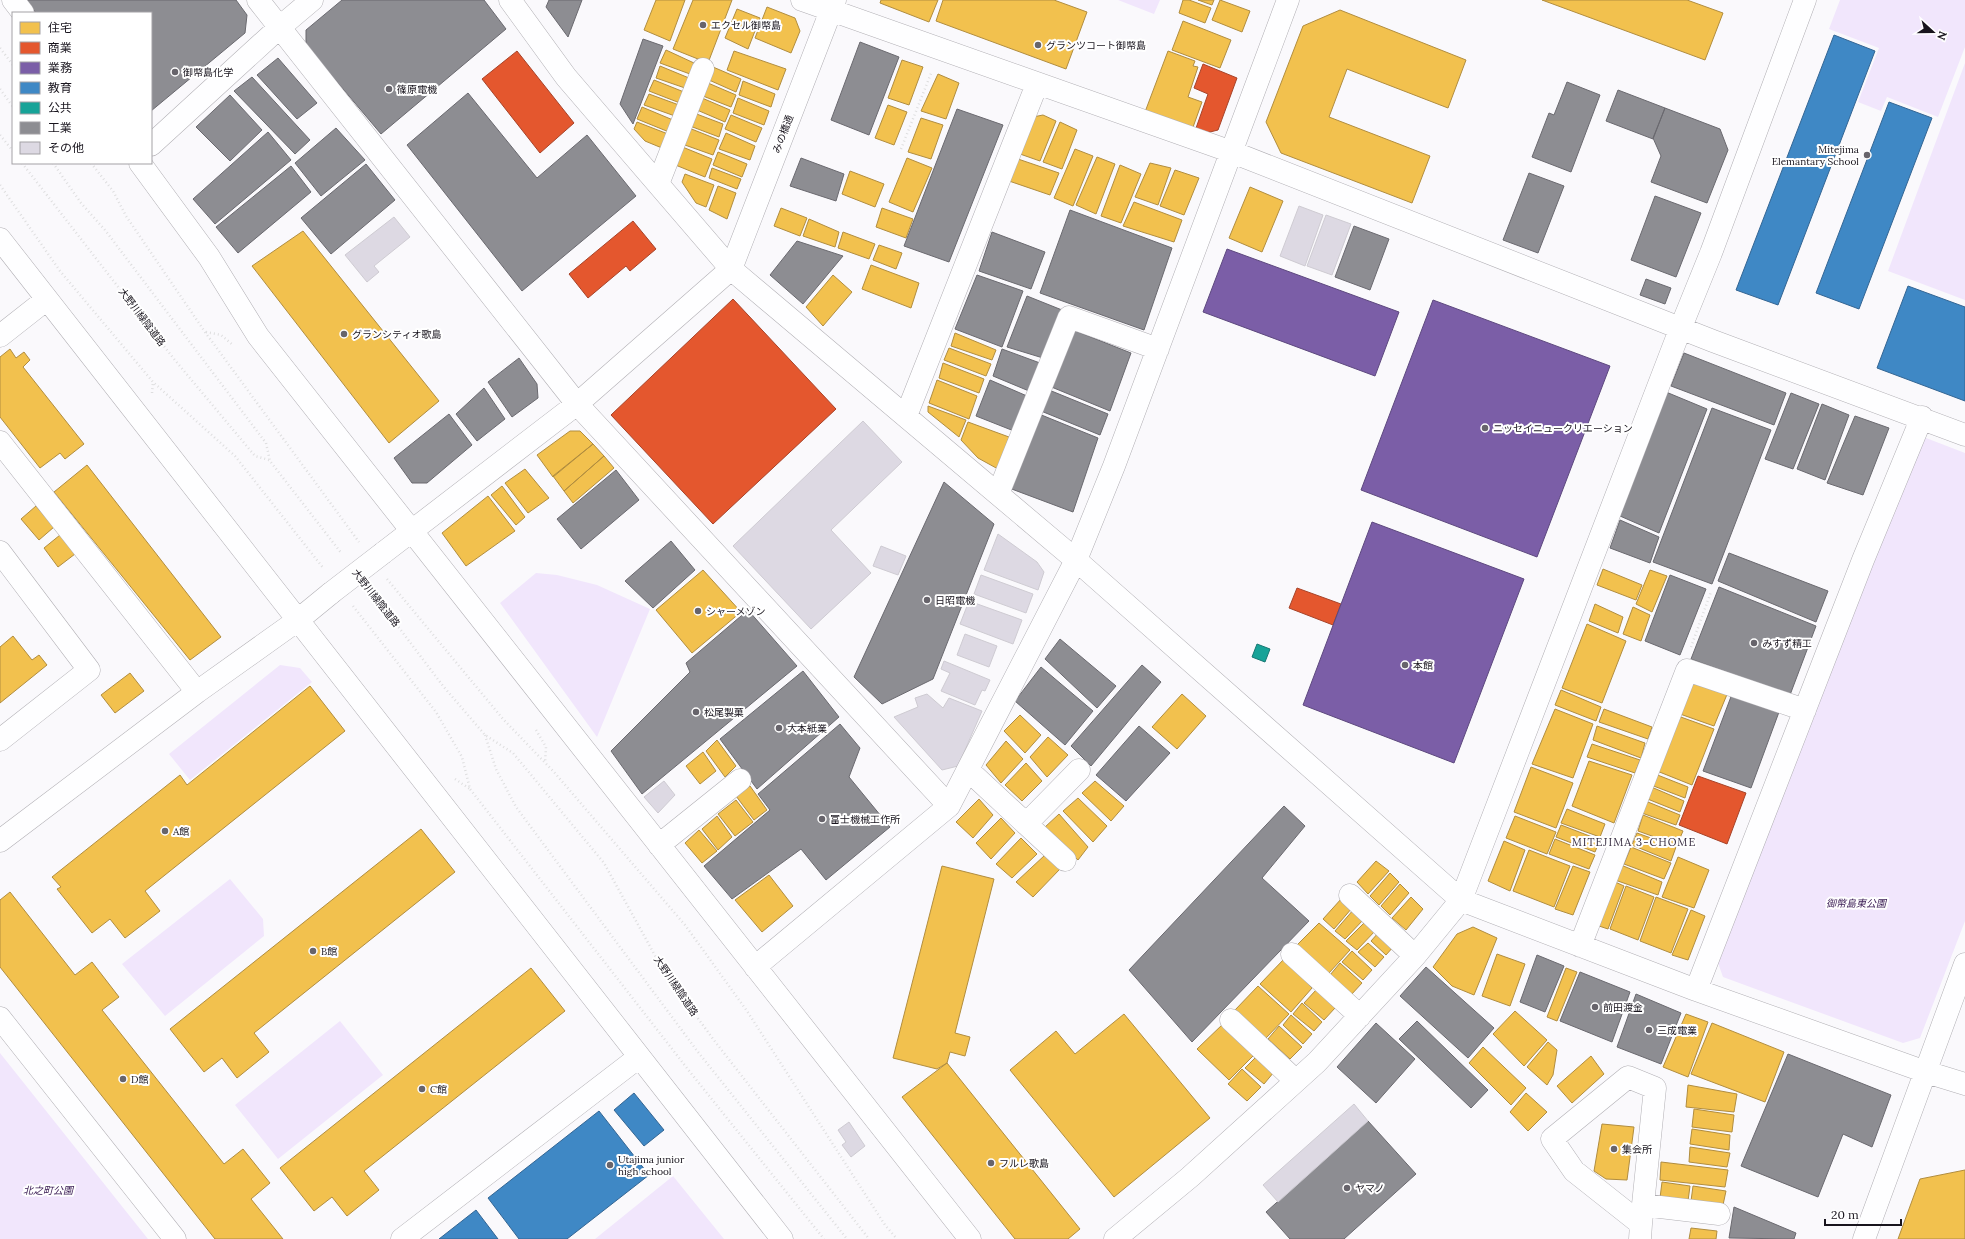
<svg xmlns="http://www.w3.org/2000/svg" width="1965" height="1239" font-family="Lora,'Noto Sans JP',serif">
<style>
.green{fill:#f1e6fc}
.homes{fill:#f2c14e;stroke:#b18d3f}
.shops{fill:#e4572e;stroke:#a74329}
.offices{fill:#7b5ea7;stroke:#5d487e}
.schools{fill:#3f88c5;stroke:#336593}
.public{fill:#17a398;stroke:#177873}
.industry{fill:#8d8d92;stroke:#6a696f}
.building{fill:#ddd9e3;stroke:#cecbd2}
.lines{fill:none;stroke-linecap:round;stroke-linejoin:round}
.minor-casing{stroke:#b1afb4;stroke-width:23}
.path{stroke:#dededf;stroke-width:2.5;stroke-dasharray:1 3;stroke-linecap:butt}
.minor{stroke:#fefeff;stroke-width:22}
.minor-bridge-casing{stroke:#b1afb4;stroke-width:23;stroke-linecap:butt}
.minor-bridge{stroke:#fefeff;stroke-width:22}
.poi-dot{fill:#67646b;stroke:#fff;stroke-width:1.5}
.labels{text-anchor:middle;dominant-baseline:central;stroke-width:4;stroke-linejoin:round;paint-order:stroke}
.poi-label{font-size:10px;fill:#18141d;stroke:#fff;text-anchor:start}
.street-label{font-size:10px;fill:#18141d;stroke:#fff}
.park-label{font-size:10px;font-style:italic;fill:#3e2057;stroke:#fff}
.neighbourhood-label{font-size:11px;letter-spacing:1px;fill:#3a3044;stroke:#fff}
</style>
<rect width="100%" height="100%" fill="#faf9fc"/>
<path class="green" d="M1118,0H1160L1154,14Z
M1840,0H1965V47L1938,117L1887,97L1881,111L1858,102L1879,48L1829,29Z
M1965,63V300L1888,271Z
M1926,438L1965,453V921L1920,1038L1903,1043L1723,977L1718,963L1912,449Z
M536,573L557,575L597,585L650,609L597,737L500,603Z
M280,665L300,668L312,682L190,780L169,754Z
M230,879L263,919L264,936L165,1016L122,964Z
M340,1021L383,1075L278,1159L235,1105Z
M0,1053L148,1239H0Z
M673,1176L724,1239H595Z"/>
<path class="homes" d="M656,0H685L670,41L644,30Z
M693,0H732L708,63L673,49Z
M881,0H938L929,22L880,3Z
M943,0H1054L1087,12L1066,69L936,21Z
M1183,0H1189L1211,8L1205,23L1179,13Z
M1198,0H1214L1212,5Z
M1220,0L1250,11L1242,32L1212,20Z
M1542,0H1687L1723,13L1705,60Z
M767,7L795,18L800,31L791,53L755,38Z
M737,9L760,18L748,49L725,38Z
M1340,10L1466,60L1448,108L1347,69L1329,117L1430,156L1412,203L1281,153L1266,122L1303,26Z
M1183,21L1231,40L1220,68L1172,50Z
M666,50L694,63L690,74L660,63Z
M734,51L786,69L778,90L727,70Z
M1168,51L1195,61L1193,66L1198,67L1188,97L1202,102L1192,130L1145,112Z
M902,60L923,67L909,105L888,98Z
M660,66L689,78L685,88L656,78Z
M713,67L741,79L736,92L709,80Z
M938,74L959,83L946,119L921,111Z
M654,80L684,92L680,103L649,91Z
M743,81L775,94L771,107L739,95Z
M708,83L736,95L731,107L703,96Z
M649,94L679,105L675,116L644,105Z
M702,98L730,110L725,122L697,110Z
M738,98L769,111L764,125L733,113Z
M888,105L907,112L894,145L875,138Z
M642,107L673,120L669,132L637,119Z
M694,113L723,124L719,137L690,126Z
M731,115L762,128L756,142L725,129Z
M1043,115L1056,121L1040,161L1020,154L1033,117Z
M921,118L943,125L931,159L908,152Z
M637,122L668,134L662,148L645,141L634,129Z
M1060,122L1077,130L1062,169L1043,162Z
M689,128L719,140L713,155L682,144Z
M726,133L755,146L750,160L719,149Z
M680,146L712,159L705,177L673,164Z
M1075,149L1093,156L1073,206L1054,198Z
M718,152L747,164L742,177L713,165Z
M1097,157L1115,164L1096,214L1076,205Z
M907,158L932,168L913,212L889,202Z
M1018,159L1059,173L1050,195L1009,181Z
M1150,163L1171,168L1158,205L1135,197Z
M1120,165L1141,174L1121,223L1101,216Z
M712,168L741,179L737,189L709,178Z
M1175,170L1199,178L1184,215L1160,206Z
M850,171L884,184L875,207L842,194Z
M685,174L714,185L706,207L696,203L682,182Z
M718,186L736,193L727,219L709,210Z
M1250,187L1283,201L1262,252L1229,238Z
M1134,202L1182,220L1174,242L1123,226Z
M781,208L807,218L800,236L774,226Z
M882,208L913,219L906,238L876,227Z
M809,219L839,232L835,247L803,236Z
M303,231L439,401L389,443L252,266Z
M843,232L875,244L869,259L838,248Z
M879,245L902,253L896,269L873,260Z
M871,265L919,283L911,308L862,289Z
M833,275L852,292L823,326L806,307Z
M955,333L996,350L992,360L951,346Z
M949,348L991,364L986,376L944,360Z
M10,349L16,358L24,352L30,360L23,367L84,444L65,459L60,453L40,468L0,417V357Z
M943,363L984,379L979,393L939,378Z
M937,380L977,396L969,419L929,403Z
M928,406L966,420L959,437L928,412Z
M968,422L1009,437L998,469L978,458L961,440Z
M570,431H580L593,444L553,477L537,455Z
M593,444L604,456L564,491L553,476Z
M604,456L614,468L573,503L564,491Z
M87,465L221,637L190,660L54,492Z
M525,469L549,498L528,513L505,483Z
M502,486L525,517L516,525L491,495Z
M488,496L515,531L466,566L442,533Z
M36,506L54,527L39,540L21,519Z
M60,535L75,554L58,567L44,548Z
M1603,569L1642,585L1636,600L1597,585Z
M703,570L741,612L692,653L656,610Z
M1650,570L1667,576L1652,612L1636,604Z
M1595,604L1623,617L1618,633L1589,621Z
M1633,607L1650,615L1641,641L1623,634Z
M1587,624L1626,641L1602,703L1562,688Z
M13,636L32,660L39,655L47,665L0,703V647Z
M130,673L144,691L115,713L101,695Z
M1693,679L1728,692L1714,726L1680,714Z
M310,686L345,731L145,891L160,911L125,938L110,919L92,933L57,889L61,887L52,877L180,775L187,785Z
M1561,690L1601,707L1596,721L1555,705Z
M1182,694L1206,716L1177,749L1152,727Z
M1555,709L1593,724L1573,778L1532,764Z
M1604,709L1652,727L1648,739L1599,722Z
M1020,715L1041,735L1025,753L1004,731Z
M1678,716L1714,729L1692,785L1657,771Z
M1597,726L1645,743L1641,758L1593,740Z
M1048,737L1068,755L1047,777L1030,757Z
M717,740L736,766L725,777L706,751Z
M1006,741L1023,759L1001,783L986,765Z
M1592,744L1640,760L1635,773L1587,757Z
M703,752L716,771L700,784L686,766Z
M1589,761L1632,775L1614,823L1572,806Z
M1026,763L1042,781L1022,801L1005,785Z
M1531,767L1573,783L1556,828L1514,812Z
M1655,774L1688,787L1685,798L1651,785Z
M1095,781L1124,806L1111,821L1082,793Z
M750,786L767,810L754,820L736,796Z
M1649,786L1684,801L1680,812L1645,798Z
M1078,798L1107,826L1093,842L1063,811Z
M979,799L993,815L973,838L956,822Z
M736,800L753,822L735,836L718,814Z
M1643,800L1680,815L1676,825L1639,812Z
M1567,809L1605,824L1600,837L1561,823Z
M1059,814L1088,847L1078,860L1044,828Z
M1643,815L1683,831L1677,845L1638,831Z
M717,816L732,837L718,850L702,829Z
M1515,816L1556,832L1547,854L1506,838Z
M1001,818L1015,833L991,859L976,843Z
M1561,825L1600,840L1595,852L1556,837Z
M421,829L455,872L254,1033L269,1052L237,1078L222,1058L204,1072L170,1029Z
M699,830L717,851L702,863L685,843Z
M1637,833L1676,847L1671,861L1632,845Z
M1021,838L1037,854L1012,878L996,864Z
M1555,839L1595,855L1589,869L1549,854Z
M1504,841L1525,850L1510,891L1488,881Z
M1631,847L1671,863L1664,879L1624,864Z
M1529,850L1570,866L1554,907L1513,891Z
M1045,855L1060,869L1033,897L1016,882Z
M1678,857L1709,870L1694,908L1662,897Z
M1376,861L1389,871L1368,894L1357,882Z
M1621,865L1662,882L1658,895L1615,880Z
M942,866L994,879L955,1033L970,1037L965,1056L950,1052L947,1063L937,1069L893,1058Z
M1573,866L1590,872L1573,915L1555,909Z
M1390,873L1399,882L1379,905L1370,896Z
M769,875L793,906L762,932L735,900Z
M1613,881L1624,886L1608,929L1596,925Z
M1400,884L1409,893L1390,915L1381,906Z
M1626,886L1654,897L1638,940L1610,929Z
M10,892L75,975L92,962L119,997L102,1010L224,1164L243,1149L270,1183L251,1199L283,1239H215L0,967V900Z
M1411,897L1423,909L1406,930L1392,918Z
M1656,897L1688,909L1671,953L1640,941Z
M1342,898L1352,908L1334,929L1323,919Z
M1354,909L1364,919L1345,939L1335,931Z
M1691,910L1705,916L1688,960L1672,955Z
M1367,920L1376,930L1357,950L1346,941Z
M1319,923L1350,950L1329,973L1297,945Z
M1473,927L1497,938L1474,995L1452,986L1433,967L1457,934Z
M1379,932L1394,946L1386,955L1371,941Z
M1368,943L1384,957L1375,967L1358,952Z
M1352,951L1372,970L1363,980L1342,962Z
M1497,954L1525,964L1510,1006L1482,996Z
M1285,958L1312,988L1291,1012L1260,984Z
M1340,963L1362,983L1351,995L1330,975Z
M531,968L565,1011L364,1171L379,1190L347,1216L332,1197L314,1211L280,1168Z
M1566,968L1577,972L1557,1021L1547,1017Z
M1258,986L1289,1014L1266,1038L1235,1010Z
M1316,990L1335,1008L1324,1020L1304,1003Z
M1302,1003L1322,1022L1314,1031L1293,1014Z
M1515,1011L1547,1040L1524,1066L1493,1034Z
M1124,1014L1210,1118L1114,1197L1010,1070L1056,1031L1075,1054Z
M1686,1014L1708,1022L1688,1077L1663,1067Z
M1291,1015L1312,1034L1303,1044L1283,1025Z
M1224,1023L1255,1054L1229,1080L1197,1049Z
M1712,1023L1784,1052L1765,1102L1691,1074Z
M1279,1026L1302,1047L1290,1059L1268,1039Z
M1548,1042L1557,1050L1553,1075L1547,1085L1527,1067Z
M1483,1047L1526,1088L1511,1105L1469,1063Z
M1257,1056L1274,1072L1264,1084L1245,1068Z
M1591,1056L1604,1074L1572,1103L1557,1086Z
M947,1063L1080,1229L1068,1239H1015L902,1097Z
M1242,1069L1261,1087L1247,1101L1228,1084Z
M1688,1085L1737,1094L1734,1112L1686,1107Z
M1526,1093L1547,1112L1528,1131L1510,1112Z
M1694,1109L1734,1115L1732,1132L1692,1127Z
M1602,1124L1634,1127L1627,1180L1606,1179L1594,1171Z
M1692,1129L1730,1135L1729,1150L1690,1144Z
M1690,1147L1730,1153L1727,1167L1689,1162Z
M1661,1162L1728,1170L1725,1187L1660,1180Z
M1965,1170V1239H1898L1920,1179Z
M1662,1182L1690,1186L1688,1201L1660,1198Z
M1693,1186L1726,1191L1723,1205L1691,1201Z
M1691,1228L1717,1231L1716,1239H1689Z"/>
<path class="shops" d="M517,51L574,123L540,153L482,79Z
M1203,64L1237,78L1218,130L1202,134L1195,131L1208,94L1194,88Z
M633,221L656,249L630,271L626,266L588,298L569,274Z
M733,299L836,409L713,524L611,415Z
M1297,588L1341,604L1333,625L1289,608Z
M1698,776L1746,793L1727,844L1679,825Z"/>
<path class="offices" d="M1227,249L1399,312L1375,376L1203,312Z
M1433,300L1610,366L1537,557L1361,490Z
M1372,522L1524,579L1454,763L1303,705Z"/>
<path class="schools" d="M1834,35L1875,51L1778,305L1736,290Z
M1889,102L1932,118L1859,309L1816,293Z
M1908,286L1965,307V401L1877,368Z
M634,1093L664,1130L644,1146L614,1110Z
M599,1111L649,1175L567,1239H519L488,1198Z
M476,1210L498,1239H439Z"/>
<path class="public" d="M1257,644L1270,649L1265,662L1252,657Z"/>
<path class="industry" d="M26,0H236L247,15L245,33L151,111V13H36Z
M342,0H484L506,29L381,134L306,45V30Z
M549,0H582L568,37L546,7Z
M643,39L663,46L633,124L620,104Z
M860,42L899,57L869,135L831,120Z
M278,58L317,103L297,119L257,75Z
M252,77L310,140L295,154L234,91Z
M1567,82L1600,95L1571,172L1532,157L1549,113L1554,115Z
M1618,90L1665,108L1653,139L1606,121Z
M468,93L537,178L587,135L636,196L522,291L407,145Z
M230,95L262,130L230,161L196,127Z
M1665,108L1720,129L1728,150L1707,203L1651,182L1661,156L1653,138Z
M957,109L1003,125L949,262L904,246Z
M336,128L365,160L321,196L295,163Z
M268,132L291,160L215,224L193,199Z
M801,158L844,174L836,201L790,186Z
M366,164L395,200L331,254L301,218Z
M291,166L311,192L238,253L216,227Z
M1529,173L1564,186L1538,253L1503,240Z
M1655,196L1701,213L1676,277L1631,260Z
M1070,210L1172,248L1144,330L1040,293Z
M1354,226L1389,239L1370,290L1335,277Z
M992,232L1045,252L1031,289L979,271Z
M797,241L843,256L803,304L770,275Z
M977,275L1023,291L1002,347L955,329Z
M1646,279L1671,288L1665,304L1640,295Z
M1027,296L1062,310L1043,358L1007,347Z
M1073,330L1131,353L1110,411L1049,386Z
M1002,349L1040,363L1029,391L993,376Z
M1684,353L1786,393L1774,425L1671,386Z
M519,358L537,384L538,398L512,417L488,382Z
M990,380L1027,396L1014,431L976,416Z
M484,388L505,419L477,441L456,414Z
M1049,390L1108,414L1100,435L1041,411Z
M1666,392L1707,409L1659,533L1620,516Z
M1791,393L1819,404L1793,469L1765,459Z
M1822,404L1849,415L1825,480L1797,469Z
M1712,408L1771,430L1712,584L1653,562Z
M449,414L472,445L427,483H412L394,458Z
M1039,414L1098,438L1073,512L1009,488Z
M1855,416L1889,428L1863,495L1827,483Z
M616,470L639,500L581,549L557,519Z
M944,482L994,524L933,679L882,704L854,677Z
M1620,520L1659,537L1650,563L1610,548Z
M671,541L695,570L653,608L625,581Z
M1729,553L1828,591L1816,622L1718,581Z
M1670,575L1706,589L1680,655L1645,641Z
M1719,587L1816,626L1790,695L1691,659Z
M748,610L797,666L642,794L611,751L690,672L686,663Z
M1060,639L1116,686L1097,708L1045,659Z
M1142,665L1161,682L1091,766L1071,746Z
M1041,667L1093,711L1065,745L1015,701Z
M803,671L839,717L757,789L720,739Z
M1732,694L1779,712L1751,788L1703,771Z
M840,724L860,748L849,777L890,827L826,880L801,849L732,899L704,866L770,810L758,794Z
M1139,726L1170,753L1126,801L1096,775Z
M1284,806L1305,826L1262,878L1309,921L1192,1042L1129,970Z
M1537,955L1564,966L1545,1012L1520,1002Z
M1426,967L1494,1028L1468,1058L1400,996Z
M1580,972L1630,992L1612,1042L1560,1021Z
M1636,994L1681,1013L1661,1064L1617,1047Z
M1417,1021L1488,1090L1471,1108L1399,1039Z
M1376,1023L1415,1059L1376,1103L1337,1067Z
M1788,1054L1891,1095L1872,1147L1843,1134L1818,1197L1741,1166Z
M1368,1121L1416,1174L1344,1239H1290L1266,1212Z
M1734,1207L1796,1233L1794,1239L1729,1238Z"/>
<path class="building" d="M1299,206L1323,215L1305,266L1280,256Z
M1326,215L1351,224L1332,275L1307,266Z
M394,217L410,237L374,266L379,272L367,282L345,255Z
M863,421L902,462L831,530L871,573L811,629L733,546Z
M998,534L1037,562L1044,572L1038,590L984,570Z
M881,546L906,556L898,575L873,566Z
M981,575L1033,594L1026,613L974,594Z
M969,601L1022,620L1013,644L960,624Z
M965,634L997,646L989,667L957,655Z
M944,661L990,680L985,691L982,690L975,705L941,691L950,673L941,669Z
M927,694L943,708L949,698L982,711L958,766L942,770L894,717L918,707L915,698Z
M664,781L675,795L658,813L644,797Z
M1354,1104L1368,1121L1278,1202L1263,1185Z
M849,1122L865,1146L851,1157L842,1145L846,1142L838,1130Z"/>
<g class="lines">
<g class="minor-casing">
<path id="minor" d="M13,0L23,13
M258,0L577,404L949,806
M510,0L566,77L731,269L1076,560L1461,900L1696,990L1926,1072L1965,1084
M802,0L1232,152L1713,341L1965,435
M151,145L280,27L312,0
M140,163L209,257L258,336L970,1239
M658,184L703,69
M0,239L782,1239
M0,336L47,299
M906,416L1037,84
M0,442L197,692
M998,494L1069,317L1158,349
M0,552L89,670L0,740
M383,553L577,404L731,269L835,0
M968,770L1065,860
M1026,824L1079,770
M0,841L197,692L298,620L331,593
M659,845L740,780
M1350,895L1415,956
M1580,946L1687,670L1805,710
M1292,954L1360,1016
M755,967L949,806L1076,560L1114,466L1288,0
M1696,990L1863,560L1922,417
M0,1018L175,1239
M1231,1020L1296,1081
M1643,1205L1719,1214
M402,1239L639,1057
M1115,1239L1190,1177L1317,1062L1415,956L1461,900L1681,327L1711,253L1805,0
M1640,1239L1641,1224L1574,1171L1552,1139L1628,1077L1655,1088L1641,1224
M1864,1239L1965,964"/>
</g>
<path class="path" d="M0,48L13,65
M0,89L13,107
M0,135L13,151
M901,149L932,71
M22,163L174,359L255,456L269,460
M53,163L81,203L105,230L266,443L270,461L342,554
M91,163L113,191L126,216L205,332L359,542
M0,185L60,271L153,382L235,456L324,569
M206,332L221,335L233,345
M152,393L153,382
M387,579L503,719L554,772L685,925L747,1011L885,1225L897,1239
M372,592L443,686L485,735L513,753L604,863L663,970L713,1039L869,1239
M353,606L436,712L462,757L470,789L690,1072L824,1239
M1691,647L1711,592
M536,730L546,747L545,763
M485,735L496,769L516,807L698,1052L847,1239
M455,779L470,789"/>
<use href="#minor" class="minor"/>
<g class="minor-bridge-casing">
<path id="minor-bridge" d="M331,593L383,553"/>
</g>
<use href="#minor-bridge" class="minor-bridge"/>
</g>
<g class="poi-dot">
<circle cx="703" cy="25" r="4"/>
<circle cx="1038" cy="45" r="4"/>
<circle cx="175" cy="72" r="4"/>
<circle cx="389" cy="89" r="4"/>
<circle cx="1867" cy="155" r="4"/>
<circle cx="344" cy="334" r="4"/>
<circle cx="1485" cy="428" r="4"/>
<circle cx="927" cy="600" r="4"/>
<circle cx="698" cy="611" r="4"/>
<circle cx="1754" cy="643" r="4"/>
<circle cx="1405" cy="665" r="4"/>
<circle cx="696" cy="712" r="4"/>
<circle cx="779" cy="728" r="4"/>
<circle cx="822" cy="819" r="4"/>
<circle cx="165" cy="831" r="4"/>
<circle cx="313" cy="951" r="4"/>
<circle cx="1595" cy="1007" r="4"/>
<circle cx="1649" cy="1030" r="4"/>
<circle cx="123" cy="1079" r="4"/>
<circle cx="422" cy="1089" r="4"/>
<circle cx="1614" cy="1149" r="4"/>
<circle cx="991" cy="1163" r="4"/>
<circle cx="610" cy="1165" r="4"/>
<circle cx="1347" cy="1188" r="4"/>
</g>
<g class="labels">
<g class="poi-label">
<text x="711" y="25">エクセル御幣島</text>
<text x="1046" y="45">グランツコート御幣島</text>
<text x="183" y="72">御幣島化学</text>
<text x="397" y="89">篠原電機</text>
<text x="1859" y="149" text-anchor="end">Mitejima<tspan x="1859" dy="12">Elemantary School</tspan></text>
<text x="352" y="334">グランシティオ歌島</text>
<text x="1493" y="428">ニッセイニュークリエーション</text>
<text x="935" y="600">日昭電機</text>
<text x="706" y="611">シャーメゾン</text>
<text x="1762" y="643">みすず精工</text>
<text x="1413" y="665">本館</text>
<text x="704" y="712">松尾製菓</text>
<text x="787" y="728">大本紙業</text>
<text x="830" y="819">富士機械工作所</text>
<text x="173" y="831">A館</text>
<text x="321" y="951">B館</text>
<text x="1603" y="1007">前田渡金</text>
<text x="1657" y="1030">三成電業</text>
<text x="131" y="1079">D館</text>
<text x="430" y="1089">C館</text>
<text x="1622" y="1149">集会所</text>
<text x="618" y="1159">Utajima junior<tspan x="618" dy="12">high school</tspan></text>
<text x="999" y="1163">フルレ歌島</text>
<text x="1355" y="1188">ヤマノ</text>
</g>
<g class="street-label">
<text transform="translate(783 134) rotate(-69)">みの橋通</text>
<text transform="translate(142 317) rotate(53)">大野川緑陰道路</text>
<text transform="translate(376 598) rotate(52)">大野川緑陰道路</text>
<text transform="translate(676 986) rotate(56)">大野川緑陰道路</text>
</g>
<g class="park-label">
<text x="1856" y="903">御幣島東公園</text>
<text x="48" y="1190">北之町公園</text>
</g>
<g class="neighbourhood-label">
<text x="1634" y="842">MITEJIMA 3-CHOME</text>
</g>
</g>
<rect x="12" y="12" width="140" height="152" fill="#ffffff" stroke="#a3a1a5"/>
<rect x="20" y="22" width="20" height="12" fill="#f2c14e" stroke="#a3a1a5"/>
<text x="48" y="32" font-size="12" fill="#18141d">住宅</text>
<rect x="20" y="42" width="20" height="12" fill="#e4572e" stroke="#a3a1a5"/>
<text x="48" y="52" font-size="12" fill="#18141d">商業</text>
<rect x="20" y="62" width="20" height="12" fill="#7b5ea7" stroke="#a3a1a5"/>
<text x="48" y="72" font-size="12" fill="#18141d">業務</text>
<rect x="20" y="82" width="20" height="12" fill="#3f88c5" stroke="#a3a1a5"/>
<text x="48" y="92" font-size="12" fill="#18141d">教育</text>
<rect x="20" y="102" width="20" height="12" fill="#17a398" stroke="#a3a1a5"/>
<text x="48" y="112" font-size="12" fill="#18141d">公共</text>
<rect x="20" y="122" width="20" height="12" fill="#8d8d92" stroke="#a3a1a5"/>
<text x="48" y="132" font-size="12" fill="#18141d">工業</text>
<rect x="20" y="142" width="20" height="12" fill="#ddd9e3" stroke="#a3a1a5"/>
<text x="48" y="152" font-size="12" fill="#18141d">その他</text>
<g transform="translate(1933 32) rotate(111)" stroke="#ffffff" stroke-width="3" paint-order="stroke">
<path d="M0-3L7 15L0 10L-7 15Z" fill="#18141d"/>
<text y="-6" font-size="11" font-weight="bold" text-anchor="middle" fill="#18141d">N</text>
</g>
<path d="M1825 1219v6h76v-6" fill="none" stroke="#18141d" stroke-width="2"/>
<text x="1831" y="1219" font-size="12" fill="#18141d" stroke="#ffffff" stroke-width="3" paint-order="stroke">20 m</text>
</svg>
